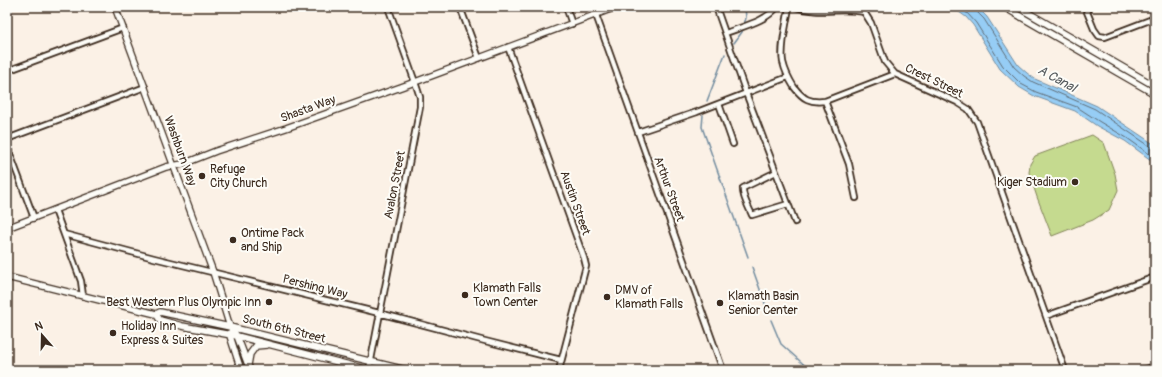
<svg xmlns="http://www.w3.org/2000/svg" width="1162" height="377" font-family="Pangolin,sans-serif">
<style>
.green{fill:#c5da8f;stroke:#808256}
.water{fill:#96cdf5;stroke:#728c9f}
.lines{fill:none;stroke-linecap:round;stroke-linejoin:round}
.shore{stroke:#5f6b74;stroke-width:1}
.stream{stroke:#728c9f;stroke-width:1.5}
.minor-casing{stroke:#3b2a1e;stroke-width:8}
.major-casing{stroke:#3b2a1e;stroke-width:8}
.minor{stroke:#fdfcf7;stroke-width:4.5}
.major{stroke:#fdfcf7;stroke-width:5.5}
.poi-dot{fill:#3b2a1e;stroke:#fdfcf7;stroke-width:1.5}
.labels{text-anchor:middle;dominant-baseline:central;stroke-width:4;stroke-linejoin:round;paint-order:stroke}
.street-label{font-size:12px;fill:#3b2a1e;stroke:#fdfcf7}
.poi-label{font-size:12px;fill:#3b2a1e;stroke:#fdfcf7;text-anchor:start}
.water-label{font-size:13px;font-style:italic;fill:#565b5e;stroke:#fdfcf7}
</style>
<rect width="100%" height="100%" fill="#fbf1e6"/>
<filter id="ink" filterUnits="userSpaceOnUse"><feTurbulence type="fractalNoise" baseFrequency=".025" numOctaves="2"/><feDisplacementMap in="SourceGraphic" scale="8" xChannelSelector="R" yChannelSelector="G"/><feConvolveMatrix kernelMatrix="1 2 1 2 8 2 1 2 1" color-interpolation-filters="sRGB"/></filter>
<g filter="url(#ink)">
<path class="green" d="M1092,135L1104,143L1115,174L1118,190L1109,210L1093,220L1052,236L1037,197L1029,173L1030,164L1035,156Z"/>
<path class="water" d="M952,7H977L987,17L1018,65L1027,73L1035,79L1097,106L1155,145V163L1125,141L1097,126L1075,111L1034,96L1019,87L1000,69L973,25L966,17Z"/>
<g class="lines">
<path class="shore" d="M958,7L968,14L976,23L1003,66L1021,84L1036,92L1077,107L1100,122L1127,138L1155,158
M975,7L976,11L984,19L1014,67L1024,76L1033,82L1095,109L1151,147L1155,148"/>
<path class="stream" d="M744,24L746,18L745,7
M734,43L742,32L743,28
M707,101L725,54
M703,115L702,127L748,257
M752,267L767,309
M771,320L781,344L810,370"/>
<g class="minor-casing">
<path id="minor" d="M460,7L479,58
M566,7L572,24
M716,7L746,93L795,222
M789,7C787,22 780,47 783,62C785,71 789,79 794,87C803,99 810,103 825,101L895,74
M796,7C818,15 842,7 864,12L871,23L885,62L895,74L957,102L968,109L977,122L1065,370
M1085,7L1094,29L1099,36L1105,37L1155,18
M596,15L723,370
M726,33C743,26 765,22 777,7
M508,47L584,258L586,266L559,370
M7,71L123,28
M825,101L849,164L856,198
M719,104L733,144
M638,132L697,112L788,77
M7,139L145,87
M7,146L34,218
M776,172L743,188C742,197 749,207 752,215L788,204
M55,210L81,281L83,296
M64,234L154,258L379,313L485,341L561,360
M1046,316L1155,277
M369,370L420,107V97L415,82L388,7"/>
</g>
<g class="major-casing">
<path id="major" d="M115,7L213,272L230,327L237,336L250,370
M1004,7L1155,94
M1018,7L1155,86
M7,228L166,167L183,164L216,151L286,128L415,82L616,7
M7,277L156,314L160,312L230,327L406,370
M156,314L160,320L182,326L237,336L369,370
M229,333L241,370
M248,365L250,354L256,346L267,345
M1144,370L1155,366"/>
</g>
<use href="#minor" class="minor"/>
<use href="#major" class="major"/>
</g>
</g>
<g class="poi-dot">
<circle cx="202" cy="176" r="4"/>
<circle cx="1075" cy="182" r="4"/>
<circle cx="233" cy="240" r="4"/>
<circle cx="465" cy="295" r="4"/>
<circle cx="607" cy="297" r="4"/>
<circle cx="269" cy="302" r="4"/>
<circle cx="720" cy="303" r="4"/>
<circle cx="113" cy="333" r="4"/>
</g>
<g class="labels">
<g class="street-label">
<text transform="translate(934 81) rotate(26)">Crest Street</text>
<text transform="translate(308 109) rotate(-20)">Shasta Way</text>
<text transform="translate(180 151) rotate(70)">Washburn Way</text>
<text transform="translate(395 185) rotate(-79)">Avalon Street</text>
<text transform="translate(669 189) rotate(70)">Arthur Street</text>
<text transform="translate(575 203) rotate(70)">Austin Street</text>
<text transform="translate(315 287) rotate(14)">Pershing Way</text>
<text transform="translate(284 329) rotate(14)">South 6th Street</text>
</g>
<g class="poi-label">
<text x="210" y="169">Refuge<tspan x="210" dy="14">City Church</tspan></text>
<text x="1067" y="182" text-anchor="end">Kiger Stadium</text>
<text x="241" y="233">Ontime Pack<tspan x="241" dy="14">and Ship</tspan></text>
<text x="473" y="288">Klamath Falls<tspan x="473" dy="14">Town Center</tspan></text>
<text x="615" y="290">DMV of<tspan x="615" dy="14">Klamath Falls</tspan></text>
<text x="728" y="296">Klamath Basin<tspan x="728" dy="14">Senior Center</tspan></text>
<text x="261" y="302" text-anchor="end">Best Western Plus Olympic Inn</text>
<text x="121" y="326">Holiday Inn<tspan x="121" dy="14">Express &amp; Suites</tspan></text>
</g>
<g class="water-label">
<text transform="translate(1057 79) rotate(29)">A Canal</text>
</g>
</g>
<rect width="1162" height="377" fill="none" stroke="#fdfcf7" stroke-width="24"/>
<rect x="12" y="12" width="1138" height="353" fill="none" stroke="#3b2a1e" stroke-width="1.5" filter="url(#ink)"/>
<g transform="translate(42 335) rotate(340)" stroke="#fdfcf7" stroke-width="3" paint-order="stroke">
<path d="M0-3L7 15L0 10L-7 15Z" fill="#3b2a1e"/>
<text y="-6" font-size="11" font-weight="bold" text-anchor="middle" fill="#3b2a1e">N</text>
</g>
</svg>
